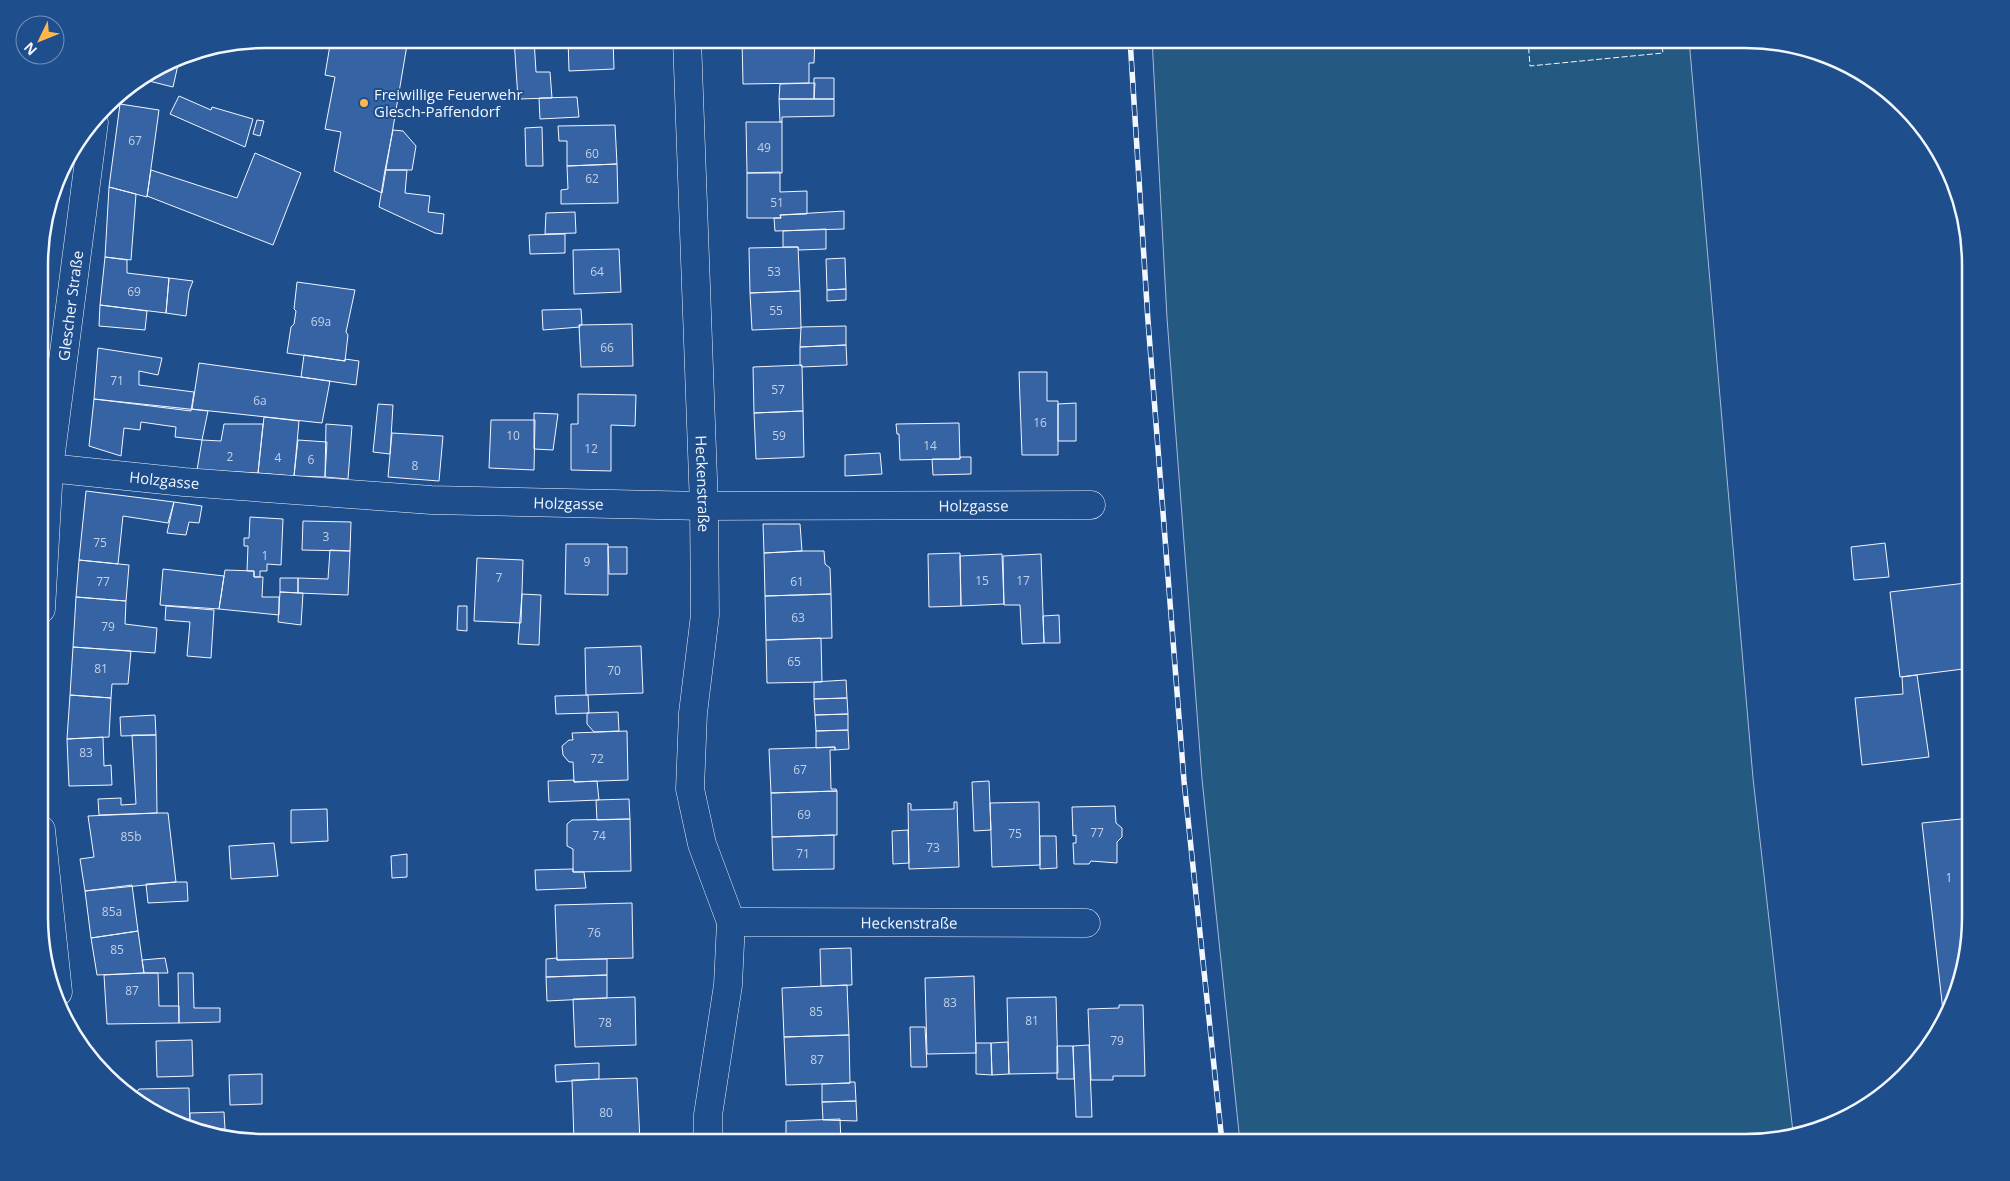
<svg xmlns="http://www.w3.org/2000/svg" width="2010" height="1181" font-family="'Open Sans',sans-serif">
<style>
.green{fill:#245a82;stroke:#a8bbd7}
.building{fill:#3563a3;stroke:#f2f6ff}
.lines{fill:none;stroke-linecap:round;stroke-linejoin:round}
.street-casing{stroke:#f2f6ff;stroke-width:29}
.secondary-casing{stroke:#f2f6ff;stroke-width:29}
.street{stroke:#1f4e8c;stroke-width:28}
.secondary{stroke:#1f4e8c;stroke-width:28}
.rail-casing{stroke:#f2f6ff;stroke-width:5.5}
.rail{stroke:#1f4e8c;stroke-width:4;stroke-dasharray:11;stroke-linecap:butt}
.fence{stroke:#f2f6ff;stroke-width:1;stroke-dasharray:6 2.5;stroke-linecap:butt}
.poi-dot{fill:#ffb74d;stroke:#1f4e8c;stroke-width:2}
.labels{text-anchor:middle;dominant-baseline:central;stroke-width:4;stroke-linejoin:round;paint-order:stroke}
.number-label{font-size:12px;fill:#c3d1e8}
.poi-label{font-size:15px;fill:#f2f6ff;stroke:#1f4e8c;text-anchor:start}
.street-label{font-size:15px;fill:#f2f6ff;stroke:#1f4e8c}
.rim{fill:none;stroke:#f2f6ff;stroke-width:2.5}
</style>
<rect width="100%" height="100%" fill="#1f4e8c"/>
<path class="green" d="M1152,39H1689L1753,778L1793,1132L1760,1142H1240L1202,779L1167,318Z"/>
<path class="building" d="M331,39H408L382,193L334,171L341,132L325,129L335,77L325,75Z
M514,39H534L536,72H550L552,98L518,99Z
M568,39H613L614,69L569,71Z
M742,39H807L742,40Z
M807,39H815L814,63H809V83L743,84L742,40Z
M180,56L173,87L141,79L178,56Z
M814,78H834V99H814Z
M815,83L814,99H779L780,84Z
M179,96L211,110L212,107L253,119L245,147L170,114Z
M577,97L579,117L540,119L539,98Z
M779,99H834V116L782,117V122H780Z
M120,104L159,110L147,197L109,187Z
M257,120L264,121L260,136L253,134Z
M746,122H782V173H747Z
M615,125L617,164L567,166V141H559L558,126Z
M542,127L543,166H526L525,128Z
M393,130L403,131L416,146L412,170H385Z
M255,153L301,173L273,245L147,196L151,170L237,198Z
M617,164L618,203L561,204V190L568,189L567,166Z
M385,170H407L405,193L430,196L428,212L444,214L442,234L435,233L379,207Z
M780,172V192L807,191V214L780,215L781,218H747V173Z
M109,187L136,194L131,260L105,257Z
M51,203L45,259L41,258V235Z
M844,211V229L775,231L774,218H781L780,215Z
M575,212L576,233L545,234L546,213Z
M826,229V249L799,250L798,247H783V231Z
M565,234V253L530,254L529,235Z
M798,247L800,291L750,293L749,248Z
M619,249L621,292L574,294L573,250Z
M105,257L127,260V273L169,278L166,313L100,305Z
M41,258L45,259L42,292H41Z
M845,258L846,289L827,290L826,259Z
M169,278L193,281L189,291L186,316L166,313Z
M297,282L355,290L346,332L348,335L345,361L287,353L291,327L294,324L296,311L294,309Z
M846,289V300L827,301V290Z
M800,291L801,328L752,330L750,293Z
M100,305L147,311L145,330L99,326Z
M581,309L582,325H579L580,327L543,330L542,310Z
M632,324L633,366L581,367L579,325Z
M846,326V345L800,347L801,327Z
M846,345L847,365L802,367L800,365V347Z
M98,348L162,358L158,375L139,371V385L194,392L191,411L94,399Z
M304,355L345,361V359L359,361L356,385L301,377Z
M199,363L330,381L322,423L192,409Z
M802,365L803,411L754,413L753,367Z
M1019,372H1047V401H1058V455H1022Z
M578,394L636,395L635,426L611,425V471L571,470V424H578Z
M94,399L208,411L202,440L175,437L176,427L141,422L140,430L124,428L121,456L89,446Z
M1076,403V441H1058V404Z
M378,404L393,405L390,454L373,452Z
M803,411L804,457L756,459L754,413Z
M534,413L558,414L553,450L534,449Z
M264,417L299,421L294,476L258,473Z
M491,420H535L534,470L489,468Z
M959,423L960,459L900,460L899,434H897L896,424Z
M224,424H263L258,473L197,470L202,440L221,441Z
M326,424L352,426L348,479L325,477Z
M392,433L443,436L439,481L388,477Z
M298,440L327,442L325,477L294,476Z
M880,453L882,474L845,476V455Z
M960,457H971V474L933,475L932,459H960Z
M86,491L174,502L168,523L123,516L118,564L79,560Z
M174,502L202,506L199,523L189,522L186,535L167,533Z
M250,517L283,519L281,565L267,564V571H260V577H254V571H247L248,546H244V538H249Z
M303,521L351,522L350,551L302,550Z
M763,524H800L802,551L764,553Z
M1885,543L1889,577L1854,580L1851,547Z
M566,544H608V595L565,594Z
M608,547H627V574H609Z
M330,550L350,551L348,595L298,593V578L328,579Z
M802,551H824L825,564L830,568L831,594L765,596L764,553Z
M960,553L961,606L929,607L928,554Z
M1002,554L1004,604L961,606L960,556Z
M1041,554L1044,643L1022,644L1020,605H1004L1003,556Z
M477,558L523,560L521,623L474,621Z
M79,560L129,565L126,601L76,597Z
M163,569L224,576L219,609L160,605Z
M225,570L254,571V577H263L262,597H279V615L219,609Z
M280,578H298V593L280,592Z
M1966,583L1971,619V668L1900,677L1890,592Z
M280,592L303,593L301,625L278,622Z
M522,594L541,595L539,645L518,644Z
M831,594L832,638L766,640L765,596Z
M76,597L126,601L125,624L157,628L155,653L73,647Z
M166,606L214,610L211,658L187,656L190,622L165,620Z
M458,606H467V631L457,630Z
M1059,615L1060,643H1044L1043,616Z
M821,638L822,682L767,683L766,640Z
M641,646L643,693L586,695L585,648Z
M73,647L131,651L128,684H112L111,698L70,695Z
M1917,675L1929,757L1862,765L1855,698L1903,694L1902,677Z
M846,680L847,698L814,699V682Z
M70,695L111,698L109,737L67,739Z
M588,695L589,713L556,714L555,696Z
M847,698L848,714L815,715L814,699Z
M618,712L619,731L594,732L587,724V713Z
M848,714V730L816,731L815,715Z
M155,715L156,735L121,736L120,717Z
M848,730L849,749L835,750V747L816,748V731Z
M627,731L628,780L574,782L573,762H569L563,755L562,746L569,740H573L572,733Z
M132,735H156L157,813L99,815L98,799L121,798V805L136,804Z
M103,737L104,766L111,765L112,785L69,786L67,739Z
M835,747V750H830L831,789H836L837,791L771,793L769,749Z
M574,780V782L597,781L599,800L549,802L548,781Z
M989,781L991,830L974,831L972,782Z
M837,791V835L772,837L771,793Z
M629,799L630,819L597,820L596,800Z
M954,802H957L959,867L909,869L908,803L911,804V810L954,809Z
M1039,802L1040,865L992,867L990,803Z
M1115,806L1116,823L1122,828V837L1117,842V863L1091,861L1089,864H1074L1073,843H1076V835L1073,836L1072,807Z
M327,809L328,841L291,843V810Z
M157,813H168L176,882L85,891L80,859L94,857L88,816Z
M1971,818V931L1944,1020L1922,823Z
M630,819L631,871L573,872V849L567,846V824L572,820Z
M908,830L909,863L893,864L892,831Z
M834,835V869L773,870L772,837Z
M1040,836H1056L1057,868L1040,869Z
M274,843L278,876L231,879L229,846Z
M407,854V877L392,878L391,856Z
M573,869V872H584L586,888L536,890L535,870Z
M176,882H187L188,901L148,903L146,884Z
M132,885L138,931L91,938L85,891Z
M632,903L633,958L557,960L555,905Z
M138,931L144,973L97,975L91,938Z
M851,948L852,985L821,986L820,949Z
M165,958L168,973H144L142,960Z
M557,958V960L607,959V975L546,977V959Z
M144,973H158L159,1006H179V1023L107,1024L104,975Z
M178,973H193L194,1008H220V1022L179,1023Z
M607,975V998L547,1001L546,977Z
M974,976L976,1053L927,1054L925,978Z
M847,985L849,1035L784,1037L782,988Z
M635,997L636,1045L575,1047L573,999Z
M1056,997L1058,1073L1009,1074L1007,998Z
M1119,1005H1143L1145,1076H1113V1080H1091L1088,1009L1119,1008Z
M910,1027H925L927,1067H911Z
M849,1035L850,1083L786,1085L784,1037Z
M192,1040L193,1076L157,1077L156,1041Z
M1008,1042L1009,1074L992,1075L991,1043Z
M976,1043H991L992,1075L976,1074Z
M1089,1045L1092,1117H1076L1073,1046Z
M1057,1046H1073L1074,1079H1057Z
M599,1063V1079L556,1082L555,1065Z
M262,1074V1104L230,1105L229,1075Z
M637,1078L640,1142H574L572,1080Z
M850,1082H855L856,1101L822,1102V1084L850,1083Z
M189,1088L190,1128L151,1112L134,1096L139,1089Z
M856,1101L857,1121L823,1120L822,1102Z
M224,1112L225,1129L195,1130L190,1128V1113Z
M840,1119L841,1142H786V1121Z
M539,1135V1142H472L471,1138Z"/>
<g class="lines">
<g class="street-casing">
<g id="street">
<path id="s1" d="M687,39L704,506L705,615L693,713L690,789L702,844L731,922L728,985L708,1115V1142"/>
<path id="s2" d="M49,468L184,482L431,500L704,506L1091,505"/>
<path id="s3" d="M731,922L1086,923"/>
</g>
</g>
<g class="secondary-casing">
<g id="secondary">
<path id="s4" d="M41,609L49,468L94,122"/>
<path d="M41,830L58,992"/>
</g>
</g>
<use href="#street" class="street"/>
<use href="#secondary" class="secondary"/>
<g class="rail-casing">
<path id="rail" d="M1130,39L1148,321L1184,781L1222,1142"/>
</g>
<use href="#rail" class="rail"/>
<path class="fence" d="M1528,39L1530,66L1663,53L1661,39"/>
</g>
<circle class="poi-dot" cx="364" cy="103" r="5"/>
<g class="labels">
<g class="number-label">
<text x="135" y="140">67</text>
<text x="764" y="147">49</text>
<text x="592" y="153">60</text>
<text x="592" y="178">62</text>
<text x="777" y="202">51</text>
<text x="597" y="271">64</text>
<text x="774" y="271">53</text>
<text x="134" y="291">69</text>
<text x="776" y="310">55</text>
<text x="321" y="321">69a</text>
<text x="607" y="347">66</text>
<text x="117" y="380">71</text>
<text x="778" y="389">57</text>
<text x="260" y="400">6a</text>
<text x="1040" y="422">16</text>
<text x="513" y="435">10</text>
<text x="779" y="435">59</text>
<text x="930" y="445">14</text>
<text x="591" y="448">12</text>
<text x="230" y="456">2</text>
<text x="278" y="457">4</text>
<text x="311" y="459">6</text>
<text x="415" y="465">8</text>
<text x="326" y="536">3</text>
<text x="100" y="542">75</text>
<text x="265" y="555">1</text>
<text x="587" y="561">9</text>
<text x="499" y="577">7</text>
<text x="982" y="580">15</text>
<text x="1023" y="580">17</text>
<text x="103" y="581">77</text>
<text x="797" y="581">61</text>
<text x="798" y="617">63</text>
<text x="108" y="626">79</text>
<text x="794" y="661">65</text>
<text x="101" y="668">81</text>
<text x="614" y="670">70</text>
<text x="86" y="752">83</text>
<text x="597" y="758">72</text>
<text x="800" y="769">67</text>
<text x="804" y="814">69</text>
<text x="1097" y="832">77</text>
<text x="1015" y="833">75</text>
<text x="599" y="835">74</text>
<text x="131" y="836">85b</text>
<text x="933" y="847">73</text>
<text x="803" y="853">71</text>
<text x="1949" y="877">1</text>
<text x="112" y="911">85a</text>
<text x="594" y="932">76</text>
<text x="117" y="949">85</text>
<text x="132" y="990">87</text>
<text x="950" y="1002">83</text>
<text x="816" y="1011">85</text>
<text x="1032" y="1020">81</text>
<text x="605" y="1022">78</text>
<text x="1117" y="1040">79</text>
<text x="817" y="1059">87</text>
<text x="606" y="1112">80</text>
</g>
<g class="poi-label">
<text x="374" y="94">Freiwillige Feuerwehr<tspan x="374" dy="17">Glesch-Paffendorf</tspan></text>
</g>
<g class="street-label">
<text stroke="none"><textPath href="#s4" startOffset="305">Glescher Straße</textPath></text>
<text stroke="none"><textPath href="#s2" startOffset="116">Holzgasse</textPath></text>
<text stroke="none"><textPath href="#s1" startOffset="445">Heckenstraße</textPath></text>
<text stroke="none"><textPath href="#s2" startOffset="521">Holzgasse</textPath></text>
<text stroke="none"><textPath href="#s2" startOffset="926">Holzgasse</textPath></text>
<text stroke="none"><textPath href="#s3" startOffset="178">Heckenstraße</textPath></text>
</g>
</g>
<path d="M0 0H2010V1181H0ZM265 48H1745A217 217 0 0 1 1962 265V917A217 217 0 0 1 1745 1134H265A217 217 0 0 1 48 917V265A217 217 0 0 1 265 48Z" fill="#1f4e8c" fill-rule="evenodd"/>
<path class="rim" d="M265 48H1745A217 217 0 0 1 1962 265V917A217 217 0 0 1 1745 1134H265A217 217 0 0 1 48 917V265A217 217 0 0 1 265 48Z"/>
<g transform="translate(40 40) rotate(227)"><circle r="24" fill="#1f4e8c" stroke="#7391ba"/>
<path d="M0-4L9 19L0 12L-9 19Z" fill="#ffb74d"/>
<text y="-8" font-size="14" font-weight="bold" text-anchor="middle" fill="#f2f6ff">N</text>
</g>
</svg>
